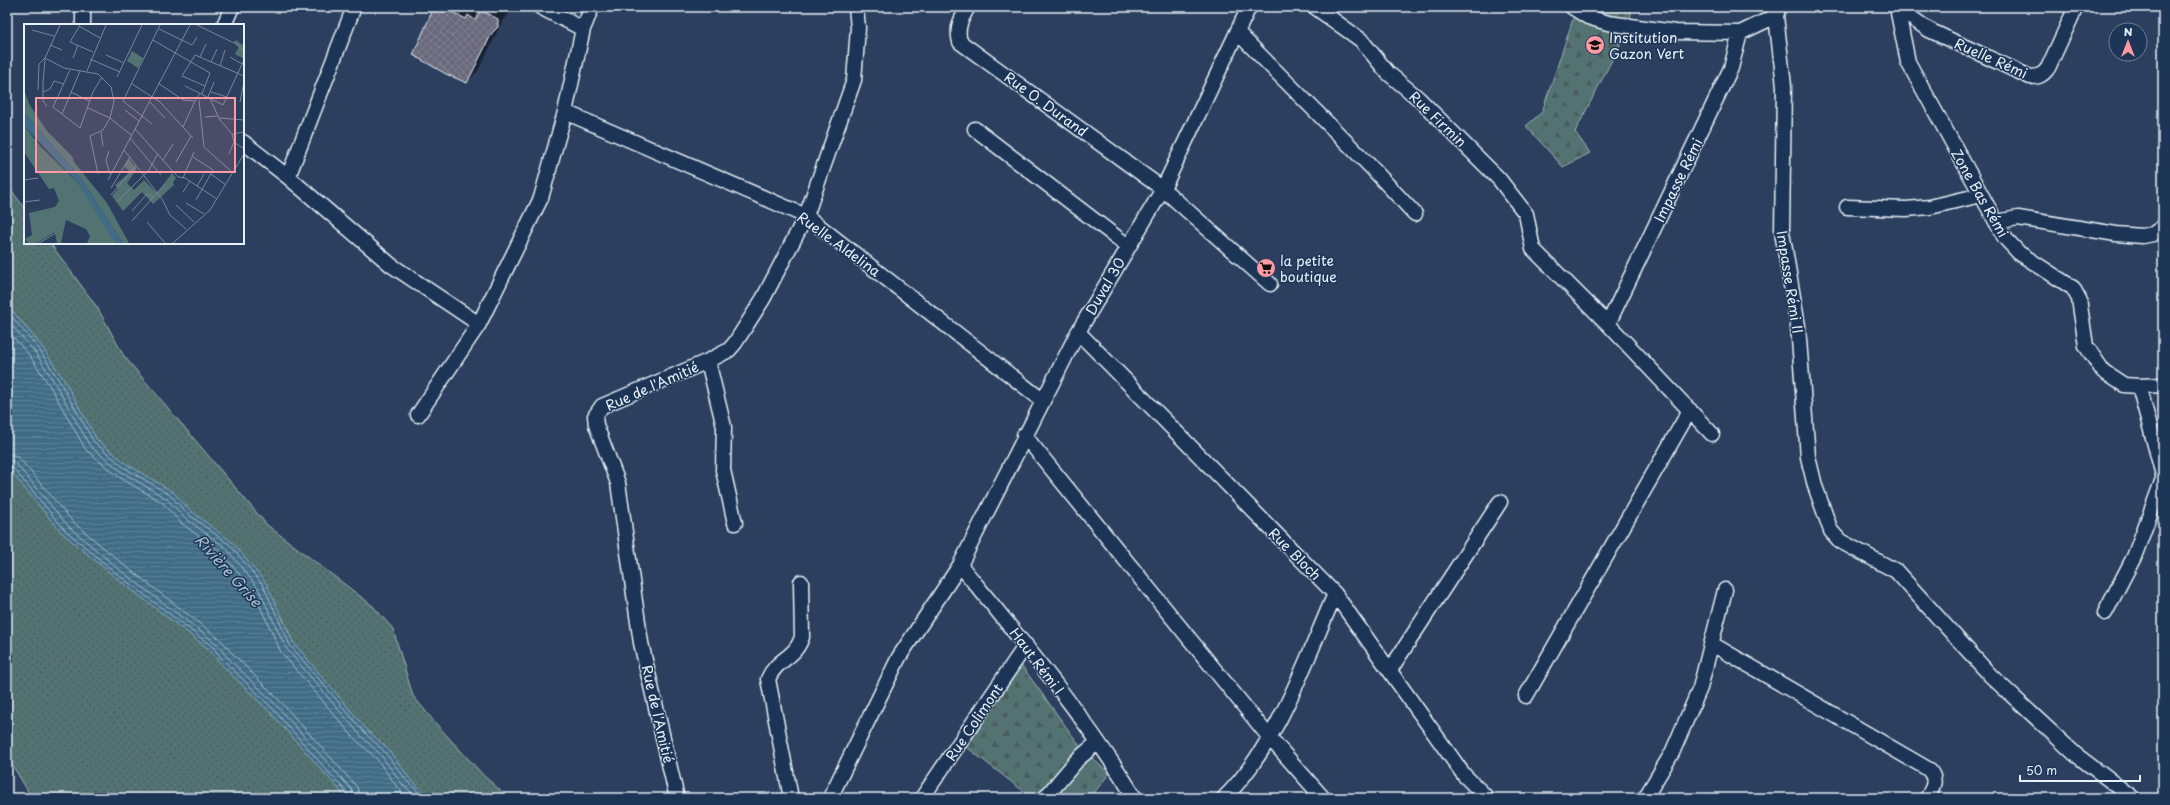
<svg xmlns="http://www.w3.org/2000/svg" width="2170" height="805" font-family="'Playpen Sans',sans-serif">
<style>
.grass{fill:url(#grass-dots);stroke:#9eb2b5}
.forest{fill:url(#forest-firs);stroke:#9eb2b5}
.water{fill:url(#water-rules);stroke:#83a1b4}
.shadow{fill:#0007}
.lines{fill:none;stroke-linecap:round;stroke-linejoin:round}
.shore{stroke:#a5bcca;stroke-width:1}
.building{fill:url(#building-cross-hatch);stroke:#e8f1f8}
.street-casing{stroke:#e8f1f8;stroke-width:17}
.street{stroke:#1d3557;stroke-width:14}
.labels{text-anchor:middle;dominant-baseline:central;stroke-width:3;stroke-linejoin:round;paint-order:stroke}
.poi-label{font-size:14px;fill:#e8f1f8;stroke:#1d3557;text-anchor:start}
.street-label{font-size:14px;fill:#e8f1f8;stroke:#1d3557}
.water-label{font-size:15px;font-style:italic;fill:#adc2d0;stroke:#1d3557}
.inset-road{fill:none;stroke:#77869c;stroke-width:1}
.view{fill:#ff9aa2;fill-opacity:0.15;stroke:#ff9aa2;stroke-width:2}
.inset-edge{fill:none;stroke:#e8f1f8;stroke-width:2}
</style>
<defs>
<pattern id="grass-dots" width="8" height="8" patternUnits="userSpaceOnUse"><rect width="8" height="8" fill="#537372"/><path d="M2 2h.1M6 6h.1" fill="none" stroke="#4c5b5c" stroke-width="1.8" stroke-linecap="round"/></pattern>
<pattern id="forest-firs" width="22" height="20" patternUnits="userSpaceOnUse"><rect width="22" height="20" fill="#537372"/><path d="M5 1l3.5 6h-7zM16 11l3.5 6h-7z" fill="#4c5b5c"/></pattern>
<pattern id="water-rules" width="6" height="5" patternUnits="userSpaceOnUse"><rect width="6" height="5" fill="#406c86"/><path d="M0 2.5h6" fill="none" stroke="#5c8198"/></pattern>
<pattern id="building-cross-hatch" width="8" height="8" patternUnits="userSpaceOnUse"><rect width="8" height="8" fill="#6a697b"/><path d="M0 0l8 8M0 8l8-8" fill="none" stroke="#7f7f8e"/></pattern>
</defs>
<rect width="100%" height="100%" fill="#2c3f5e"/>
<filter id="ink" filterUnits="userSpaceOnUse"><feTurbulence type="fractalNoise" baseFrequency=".025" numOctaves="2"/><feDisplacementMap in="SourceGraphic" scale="8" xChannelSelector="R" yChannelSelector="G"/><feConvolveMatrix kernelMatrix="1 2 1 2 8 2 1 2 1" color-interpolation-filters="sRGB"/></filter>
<g filter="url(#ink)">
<path class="grass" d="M7,184L25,209V243H50L97,307L124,356L267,525L373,606L393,629L413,696L438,726L485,777L509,798H430L410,779L387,748L367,730L293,642L283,618L211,527L191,511L173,492L128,465L97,440L64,380L42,347L7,304Z
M7,467L62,533L115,577L210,650L219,662L269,711L347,798H32L7,756Z"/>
<path class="forest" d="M1577,7H1632L1629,27L1575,132L1590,153L1563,167L1526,126L1542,112Z
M1019,662L1080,746L1109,774L1090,798H1032L960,742Z"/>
<path class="water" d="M7,304L42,347L64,380L97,440L128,465L173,492L191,511L232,542L266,583L293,642L367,730L387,748L410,779L430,798H347L269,711L219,662L210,650L115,577L62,533L7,467Z"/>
<path class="shadow" d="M435,7L509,8V14L503,20L478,71L467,82Z"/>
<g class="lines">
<path class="shore" d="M7,311L39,349L60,382L94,442L125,468L170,495L188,514L230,545L263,585L290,645L364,732L384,751L407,781L425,798
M7,320L35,352L56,385L90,446L122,472L167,499L185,518L226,548L258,588L286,648L361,736L380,754L403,785L418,798
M7,330L30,356L51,388L86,450L119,477L163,503L181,523L222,553L253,591L281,652L355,739L376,758L398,788L409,798
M7,454L14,455L20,459L73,522L124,565L221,640L231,652L280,701L357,787L360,798
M7,460L13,461L17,465L69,527L120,570L217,644L226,656L276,705L352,790L354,798
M7,465L13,468L65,530L117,574L213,647L222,659L272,708L348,794L349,798"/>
</g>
<path class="building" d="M434,7H442L466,19L468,15L475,20L481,10L498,19V27L492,33L467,83L446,74L413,55Z"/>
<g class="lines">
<g class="street-casing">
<path id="street" d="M83,7V25
M354,7L288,177L391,265L479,324L541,198L565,112L583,29L592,7
M540,7L583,29
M968,7C961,19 956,28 960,42L1163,189L1270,284
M1315,7L1361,40L1388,73L1418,98L1499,179L1526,214L1533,249L1608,324L1712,434
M1572,7L1588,17L1608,23L1675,32L1740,33L1776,16L1778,9
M1896,7L1929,30L2030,77C2039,77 2043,75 2048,68L2076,7
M1897,8L1908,62L2005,238L2019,253L2073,288L2079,299L2086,346L2103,371L2124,385L2139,386L2163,475
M1776,16L1784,86L1782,232L1798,326L1808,457L1815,486L1831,531L1840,541L1896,571L1991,676L2075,754L2133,798
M224,25L232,7
M1237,32L1370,166L1415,214
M565,112L806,216L1042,400
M975,129L1128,246
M243,142L288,177
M1847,207L1906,209L1930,207L1981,195
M1996,222L2018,218L2116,234L2142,236L2153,234L2163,227
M1608,324L1731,68L1740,33
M1078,332L1335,594L1464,775L1487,798
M708,361L724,427L723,470L735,523
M2139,386L2163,385
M418,415L479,324
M1024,435L1270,738L1323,798
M960,565C1021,640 1084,715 1135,798
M2105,613L2134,557L2163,479
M1712,644L1928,769C1938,779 1933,788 1927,798
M1390,670L1500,502
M1526,696L1690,410
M677,798L641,643L618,483L596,425L595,416L602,406L708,361L729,350L735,343L763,299L806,216L854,80L858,28L856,7
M791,798L768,679C777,658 795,659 802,637L801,582
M830,798L899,657L960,565L1078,332L1163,189L1249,7
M922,798L1026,645
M1045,798L1078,759L1098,742
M1224,798C1277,746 1305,662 1335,594
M1645,798L1672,753L1700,688L1725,590"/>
</g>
<use href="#street" class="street"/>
</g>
</g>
<defs>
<g id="school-disc" transform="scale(1)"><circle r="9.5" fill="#ff9aa2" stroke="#1d3557"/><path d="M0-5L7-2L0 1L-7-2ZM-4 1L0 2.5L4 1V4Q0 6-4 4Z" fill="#111"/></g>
<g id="supermarket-disc" transform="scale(1)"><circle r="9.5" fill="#ff9aa2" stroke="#1d3557"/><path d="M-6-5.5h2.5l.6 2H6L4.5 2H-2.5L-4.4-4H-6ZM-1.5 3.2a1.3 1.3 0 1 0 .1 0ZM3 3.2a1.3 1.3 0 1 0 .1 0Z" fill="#111"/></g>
</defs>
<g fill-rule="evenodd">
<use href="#school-disc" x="1595" y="45"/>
<use href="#supermarket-disc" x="1266" y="268"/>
</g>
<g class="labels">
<g class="poi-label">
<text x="1609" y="37">Institution<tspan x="1609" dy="16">Gazon Vert</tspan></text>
<text x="1280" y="260">la petite<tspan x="1280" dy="16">boutique</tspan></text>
</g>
<g class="street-label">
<text transform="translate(1991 58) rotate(24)">Ruelle Rémi</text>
<text transform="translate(1046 104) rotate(36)">Rue O. Durand</text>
<text transform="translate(1438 119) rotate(44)">Rue Firmin</text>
<text transform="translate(1678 180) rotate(-64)">Impasse Rémi</text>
<text transform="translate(1980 193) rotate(60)">Zone Bas Rémi</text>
<text transform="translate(839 244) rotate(36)">Ruelle Aldelina</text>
<text transform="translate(1790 282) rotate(81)">Impasse Rémi II</text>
<text transform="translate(1105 286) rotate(-60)">Duval 30</text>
<text transform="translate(652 386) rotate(-24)">Rue de l'Amitié</text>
<text transform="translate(1295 554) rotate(45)">Rue Bloch</text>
<text transform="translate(1037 661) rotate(53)">Haut Rémi I</text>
<text transform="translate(658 714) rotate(77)">Rue de l'Amitié</text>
<text transform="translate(974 722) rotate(-56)">Rue Colimont</text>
</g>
<g class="water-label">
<text transform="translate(229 570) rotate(48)">Rivière Grise</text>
</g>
</g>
<g transform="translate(24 24)">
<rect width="220" height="220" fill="#2c3f5e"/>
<path d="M0,65L5,80L23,107L48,132L50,138L83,179L105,219H99L58,156L0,88ZM0,102L17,123L54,159L92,219H63L66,212L62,205L42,196L37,219H33L31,208L13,219H4L1,215L8,211L5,189L31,183L35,177L30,164L25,165L0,128Z" fill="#537372"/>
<path d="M212,16L220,22V35L211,30L215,23L210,18ZM108,27L119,34L114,44L103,37ZM105,135L113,145L103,159L110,166L120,156L133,169L148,149L152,154L149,158L150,161L129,180L118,168L99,187L88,172L94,165L91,161L106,148L100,142Z" fill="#537372"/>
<path d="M0,88L58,156L99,219H92L88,215L54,159L0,102Z" fill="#406c86"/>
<path class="inset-road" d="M56,1L46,18L69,28M173,1L212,20L220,27M55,2L76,14M135,5L168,21L173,13M8,6L30,12M129,16L186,49L178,70M26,21L38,26M82,31L100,39M176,33L182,20M206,33L218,40M21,34L40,44L74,50L87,63L90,77L86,94L79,106L66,112L74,150M49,34L54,21M66,35L96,48M187,38L193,25M196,42L201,26M56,47L38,90L56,104L69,68L78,53M63,47L82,1M93,53L118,1M134,59L159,76L171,77L176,69M108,60L136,78L169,114M161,62L199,81L220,36M181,62L158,52L171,31L220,52M14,66L15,40L21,34M19,68L26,65L30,57L40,60M47,68L65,77M187,68L203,73M184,73L190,58M186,75L196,96L208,110L210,118L220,125M175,76L180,123L209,149M125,77L141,94M216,78L220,57M23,82L19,77V60L21,34L36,1M64,84L86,94L107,111M101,86L115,97M38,90L29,83L46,46M181,93L193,92M195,94L220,96M128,100L99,77L136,1M159,103L171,77M111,105L154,153L161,154L193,175M77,108L79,122M208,110L220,108M106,114L137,151M100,126L138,175L146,191L162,205M85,127L82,136L86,150M205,130L210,118M169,133L189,146L172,176M139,136L149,120M152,138L167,112M187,150L202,161M159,154L170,128M0,156L14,154M84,156L166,1M173,162L180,150M87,164L106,133M159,168L166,157M87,171L112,142M94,177L125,146L134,129M0,178L16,176M162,179L180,190M152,181L170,198M108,187L123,170L129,173M108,197L141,160M123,198L141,219M15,219L32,209M149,219L186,186L220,130"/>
<path class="view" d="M12,74H211V148H12Z"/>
<rect width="220" height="220" class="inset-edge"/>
</g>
<rect width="2170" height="805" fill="none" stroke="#1d3557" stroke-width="24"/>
<rect x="12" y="12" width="2146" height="781" fill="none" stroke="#e8f1f8" stroke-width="1.5" filter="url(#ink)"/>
<g transform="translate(2128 42)"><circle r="19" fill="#1d3557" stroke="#6e8097"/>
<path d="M0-3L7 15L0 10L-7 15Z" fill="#ff9aa2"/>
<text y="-6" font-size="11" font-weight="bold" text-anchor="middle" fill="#e8f1f8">N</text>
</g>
<path d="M2020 775v6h120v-6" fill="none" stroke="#e8f1f8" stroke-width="2"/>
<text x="2026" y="775" font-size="12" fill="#e8f1f8" stroke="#1d3557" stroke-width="3" paint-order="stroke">50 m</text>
</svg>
